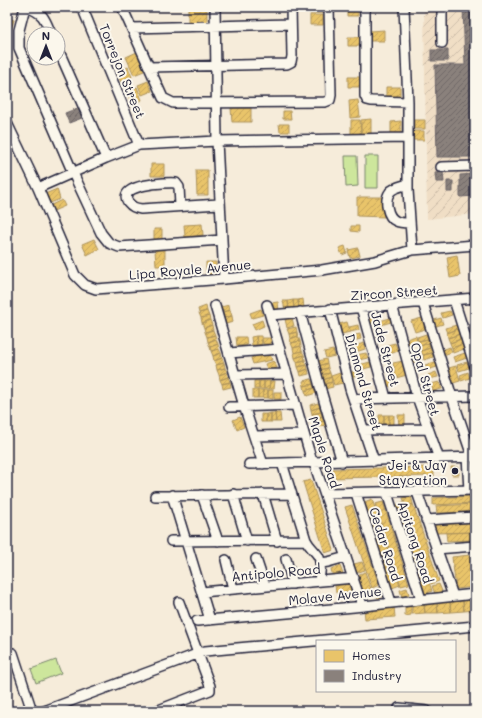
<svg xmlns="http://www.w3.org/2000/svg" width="482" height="718" font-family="Mali,sans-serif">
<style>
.industrial{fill:url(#industrial-furrows)}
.pitch{fill:#cde69c;stroke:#78846c}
.homes{fill:url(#homes-hatch);stroke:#ad935c}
.industry{fill:url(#industry-hatch);stroke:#6b6468}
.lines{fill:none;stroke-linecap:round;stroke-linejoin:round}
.minor-casing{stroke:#22223b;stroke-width:12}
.minor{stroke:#fbf7ec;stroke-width:9}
.poi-dot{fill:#22223b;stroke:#fbf7ec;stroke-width:1.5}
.labels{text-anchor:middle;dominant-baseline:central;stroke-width:4;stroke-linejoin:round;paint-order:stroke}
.street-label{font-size:13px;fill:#22223b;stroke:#fbf7ec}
.poi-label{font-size:13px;fill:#22223b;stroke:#fbf7ec;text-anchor:end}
</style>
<defs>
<pattern id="industrial-furrows" width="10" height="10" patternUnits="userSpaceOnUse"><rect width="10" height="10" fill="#f0dec5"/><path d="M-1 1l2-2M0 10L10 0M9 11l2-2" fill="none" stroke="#cebeaa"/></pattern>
<pattern id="homes-hatch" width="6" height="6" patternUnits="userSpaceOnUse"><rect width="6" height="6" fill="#e9c46a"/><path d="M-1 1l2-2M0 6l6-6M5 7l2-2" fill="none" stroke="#c8a85d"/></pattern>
<pattern id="industry-hatch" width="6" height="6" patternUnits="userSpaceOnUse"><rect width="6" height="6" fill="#8a817c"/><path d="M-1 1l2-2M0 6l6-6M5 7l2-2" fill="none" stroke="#706967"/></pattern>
</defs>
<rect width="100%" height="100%" fill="#f6ecda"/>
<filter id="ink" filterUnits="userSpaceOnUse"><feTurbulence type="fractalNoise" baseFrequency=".025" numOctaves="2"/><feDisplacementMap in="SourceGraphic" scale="8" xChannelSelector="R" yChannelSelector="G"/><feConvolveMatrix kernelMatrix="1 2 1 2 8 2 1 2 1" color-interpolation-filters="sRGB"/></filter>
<g filter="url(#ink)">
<path class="industrial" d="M424,7H475V214L427,219Z"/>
<path class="pitch" d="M345,156H357L358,186L346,187Z
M365,156H378V188H365Z
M56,660L61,673L36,683L31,669Z"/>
<path class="homes" d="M309,7H322V13H309Z
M347,7H358V16H347Z
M188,8H207V23H188Z
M310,15H323V25H310Z
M7,18L14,20L11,29L7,28Z
M384,30V41H370V31Z
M348,37H360V46H348Z
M137,52L144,71L134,75L126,57Z
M128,67L132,77L121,82L117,72Z
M348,77H361V87H348Z
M148,81L152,91L142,95L138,85Z
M137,87L142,100L132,104L127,91Z
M386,87H400V98H386Z
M358,100L360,117L350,118L349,101Z
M231,108H251V122H232Z
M283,111H290L291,119H283Z
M371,119V135H361V120Z
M351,120H360L361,134H351Z
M414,120H425V129H414Z
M401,121V135H391V122Z
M279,124H289V132H280Z
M413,131H424V140H413Z
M151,164H164V176H151Z
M196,170H208V195H197Z
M57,189L60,199L48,204L45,194Z
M357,197H386L385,217L357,216Z
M62,200L65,206L51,212L49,206Z
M202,224L203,235L185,237L184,225Z
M351,226H359V232L351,231Z
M154,229H162V241H154Z
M94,239L99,249L87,255L82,244Z
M345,246L347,253L342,255L339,248Z
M358,248L360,256L350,258L348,250Z
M155,250H165V266H156Z
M457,255L460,276L450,278L447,257Z
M206,262H216V274H206Z
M303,299L304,308L299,309L298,300Z
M293,300H298L299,309H294Z
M293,300L294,309L289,310L288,301Z
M283,301H288L289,310H285Z
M278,302L279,311L272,312L271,303Z
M229,305L230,310L223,312L221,307Z
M206,306L207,311L199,313L198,309Z
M261,309L263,315L252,318L250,313Z
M230,310L232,316L224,318L223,312Z
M207,311L209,316L201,318L199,313Z
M450,311L452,315L443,318L441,313Z
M209,316L210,320L202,323L201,318Z
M232,316L233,322L226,324L224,318Z
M378,317L379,321L369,324L367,320Z
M292,318L294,326L287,328L285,319Z
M390,318L391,322L381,325L380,321Z
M422,318L425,329L415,332L411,321Z
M441,318L443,324L433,327L431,321Z
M210,320L212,325L204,328L202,323Z
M262,320L264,326L255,330L252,324Z
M347,322L350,332L342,334L339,324Z
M212,325L213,330L205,332L204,328Z
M358,325L359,330L350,332L349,327Z
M457,325L458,329L447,333L445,328Z
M296,327L297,332L289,334L287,329Z
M458,329L460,334L448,338L447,333Z
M213,330L215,335L207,337L205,332Z
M297,332L298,336L290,339L289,334Z
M360,334L361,339L353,341L352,336Z
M426,334L428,339L418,341L417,337Z
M460,334L461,339L450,343L448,338Z
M215,335L216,339L208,342L207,337Z
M256,336H261L262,344L257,345Z
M256,336L257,345H252L251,337Z
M298,336L300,341L291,343L290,339Z
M351,336L352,341L344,343L343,338Z
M416,336L417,341L408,344L406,339Z
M236,337H246L247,345L237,346Z
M262,338H271V344H263Z
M216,339L218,344L210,347L208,342Z
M428,339L429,343L420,346L418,341Z
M461,339L463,344L452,348L450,343Z
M300,341L301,346L293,348L291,343Z
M364,343L365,349L356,352L354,346Z
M395,343L398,351L390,354L387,345Z
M429,343L430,348L421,351L420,346Z
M218,344L219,349L211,351L210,347Z
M463,344L464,349L453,353L452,348Z
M301,346L302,351L294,353L293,348Z
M450,347L452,352L443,355L442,350Z
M430,348L432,353L423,355L421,351Z
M219,349L221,353L213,356L211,351Z
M333,350L335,356L326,358L324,352Z
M302,351L304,355L295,358L294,353Z
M269,352L272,360L253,364L251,358Z
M221,353L222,358L214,361L213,356Z
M366,353L368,358L358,360L356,355Z
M432,353L433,357L424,360L423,355Z
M465,353L467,358L455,362L453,357Z
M304,355L305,360L297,362L295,358Z
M421,356L422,360L412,363L410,359Z
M222,358L224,363L216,365L214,361Z
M326,359L327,363L319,366L318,361Z
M305,360L307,365L298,367L297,362Z
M274,361L277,368L268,371L265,364Z
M403,361L407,375L396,378L393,363Z
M370,362L371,367L360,370L359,365Z
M435,362L437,367L427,370L425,365Z
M467,362L469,368L459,371L457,365Z
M224,363L225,368L217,370L216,365Z
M327,363L328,368L320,370L319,366Z
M307,365L308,369L300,372L298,367Z
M423,365L425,370L416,373L414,368Z
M456,366L460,381L450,384L445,369Z
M225,368L227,372L219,375L217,370Z
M328,368L330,373L321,375L320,370Z
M308,369L309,374L301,376L300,372Z
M359,370L360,375L350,378L349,373Z
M227,372L228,377L220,380L219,375Z
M436,372L438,377L429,379L428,375Z
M468,372L470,378L461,381L460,375Z
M330,373L331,377L323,380L321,375Z
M340,373L343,383L334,385L331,376Z
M228,377L230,382L222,384L220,380Z
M331,377L332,382L324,384L323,380Z
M395,378L397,384L387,387L385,381Z
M311,379L313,384L304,386L303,381Z
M254,381H259V389H254Z
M259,381H264V389H259Z
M264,381H270L269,389H264Z
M270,381H275L274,389H269Z
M230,382L231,387L223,389L222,384Z
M332,382L333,387L325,389L324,384Z
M439,382L442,389L433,391L431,384Z
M313,384L314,388L305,391L304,386Z
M314,388L316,393L307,396L305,391Z
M253,390H258V398H253Z
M258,390H263V398H258Z
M263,390H268V398H263Z
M268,390H273V399L268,398Z
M274,392H281V399H274Z
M318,403L320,407L311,410L310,405Z
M320,407L321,412L312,414L311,410Z
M321,412L322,416L314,419L312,414Z
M271,413H275L276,422H271Z
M271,413V422H266V414Z
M275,413H280L281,422H276Z
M261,414H266V422H261Z
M379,415H384V425H379Z
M384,415H389V425H384Z
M389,415H394V425H389Z
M398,415H405V426H399Z
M322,416L324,421L315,423L314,419Z
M240,417L244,427L237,430L233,420Z
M324,421L325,425L316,428L315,423Z
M434,467V476L329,478V469Z
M451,467H458L459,475H452Z
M311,480L334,550L325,553L303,482Z
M411,496L413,504L406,506L403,498Z
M475,496V503L433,505V498Z
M372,499L400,585L392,588L364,502Z
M383,502L409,584L401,586L375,504Z
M403,502L432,591L425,594L397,505Z
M413,504L439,581L431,584L405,507Z
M475,504V512L437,513L436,506Z
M352,505L379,585L372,588L345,507Z
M475,523V532L435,533V524Z
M475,532V540L447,541L446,533Z
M470,555L473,587L456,589L452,557Z
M362,562L365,570L356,573L354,564Z
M340,566L343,574L333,577L331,569Z
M365,572L371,589L363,592L357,575Z
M350,584L351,591L336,593L335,585Z
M439,584L442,591L435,594L432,586Z
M384,586L387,595L378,598L375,589Z
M407,588L409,594L402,597L400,590Z
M475,600V610L464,611L463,601Z
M463,601L464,611L451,612L450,602Z
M450,602L451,612L438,613L437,603Z
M437,603L438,613H425L424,604Z
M424,604L425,613L412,614V605Z
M411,605V615L405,616V606Z
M394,607L395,617L365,619L364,609Z"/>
<path class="industry" d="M463,7H475V157H437L435,65H465Z
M431,50H448V61H431Z
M78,108L82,118L69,123L65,113Z
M443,172L444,182H436L435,173Z
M475,174V196L460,197V175Z
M447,181H453V192H447Z"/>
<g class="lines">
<g class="minor-casing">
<path id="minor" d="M25,7L19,30V48L73,173L101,233L109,243L119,247L222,240
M27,7C44,14 44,17 51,34
M82,7L139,145
M122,7L163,98L173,103L325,102L330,100L331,95L329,7
M215,7L217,141L224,279
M365,7V96L367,100L371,101L408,102
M404,7L408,102V190L412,250
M442,7V43
M132,28L291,24
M58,49L106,158
M149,67L287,64L291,62L292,56L291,7
M7,123L38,188L75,275L85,285L96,289L224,279L322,270L375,261L412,250L475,245
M441,167L475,166
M408,184C402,186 394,187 390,192C384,200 387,217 396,221C400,223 405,223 409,223
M38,188L106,158L139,145L217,141L408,138
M180,206L179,187L176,183C168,182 116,184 128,202C132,207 135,208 141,209L219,204
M454,300L475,367
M423,303L452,397L470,450L471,457
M267,305L311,458L314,463L362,605
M392,305L417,397L437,453V459
M215,306L244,406L263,464
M361,307L386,398
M330,309L350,389L374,461
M300,312L322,394L342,462
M270,315L475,298
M229,353L280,349
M235,375L287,374
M354,399L475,396
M229,407L296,405
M363,430L428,429
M254,436L304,435
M467,457L469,490
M282,463L306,540C309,546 312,548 316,553C323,560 320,572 319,581
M249,464L475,457
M417,492L453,596
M325,493L475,490
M356,493L391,602
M387,493L421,599
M233,494L247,541
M263,494L277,541
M172,495L210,620
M202,495L218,541
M155,496L291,494
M426,520L475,517
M171,541L306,540
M436,549L475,546
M256,559L265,586
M286,559L293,584
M226,560L233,589
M321,563L328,562L346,557
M202,592L354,578
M197,621L354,607L475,594
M13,653L32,711
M399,708L427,711
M44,711L205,651L475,626
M156,711L210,690V686L179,602"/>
</g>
<use href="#minor" class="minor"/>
</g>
</g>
<circle class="poi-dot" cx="455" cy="471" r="4"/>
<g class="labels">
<g class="street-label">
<text transform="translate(123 71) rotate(68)">Torrejon Street</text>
<text transform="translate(190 269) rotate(-5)">Lipa Royale Avenue</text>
<text transform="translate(394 292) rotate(-4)">Zircon Street</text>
<text transform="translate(386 349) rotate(75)">Jade Street</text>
<text transform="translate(426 379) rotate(74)">Opal Street</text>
<text transform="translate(364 382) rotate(74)">Diamond Street</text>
<text transform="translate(325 452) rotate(72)">Maple Road</text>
<text transform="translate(416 542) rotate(72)">Apitong Road</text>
<text transform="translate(386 544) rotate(72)">Cedar Road</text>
<text transform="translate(276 572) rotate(-5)">Antipolo Road</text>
<text transform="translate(335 595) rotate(-6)">Molave Avenue</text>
</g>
<g class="poi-label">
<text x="447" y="464">Jei &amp; Jay<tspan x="447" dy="15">Staycation</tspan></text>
</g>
</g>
<rect width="482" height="718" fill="none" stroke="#fbf7ec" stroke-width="24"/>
<rect x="12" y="12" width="458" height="694" fill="none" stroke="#22223b" stroke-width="1.5" filter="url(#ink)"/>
<rect x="316" y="640" width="140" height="52" fill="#fbf7ec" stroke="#a4a2a5"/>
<rect x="324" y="650" width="20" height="12" fill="#e9c46a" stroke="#a4a2a5"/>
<text x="352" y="660" font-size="12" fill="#22223b">Homes</text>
<rect x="324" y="670" width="20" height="12" fill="#8a817c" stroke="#a4a2a5"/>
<text x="352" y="680" font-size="12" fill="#22223b">Industry</text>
<g transform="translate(46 46)"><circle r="19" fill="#fbf7ec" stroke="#a4a2a5"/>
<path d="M0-3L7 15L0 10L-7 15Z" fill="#22223b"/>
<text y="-6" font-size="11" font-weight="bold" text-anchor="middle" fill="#22223b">N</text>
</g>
</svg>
